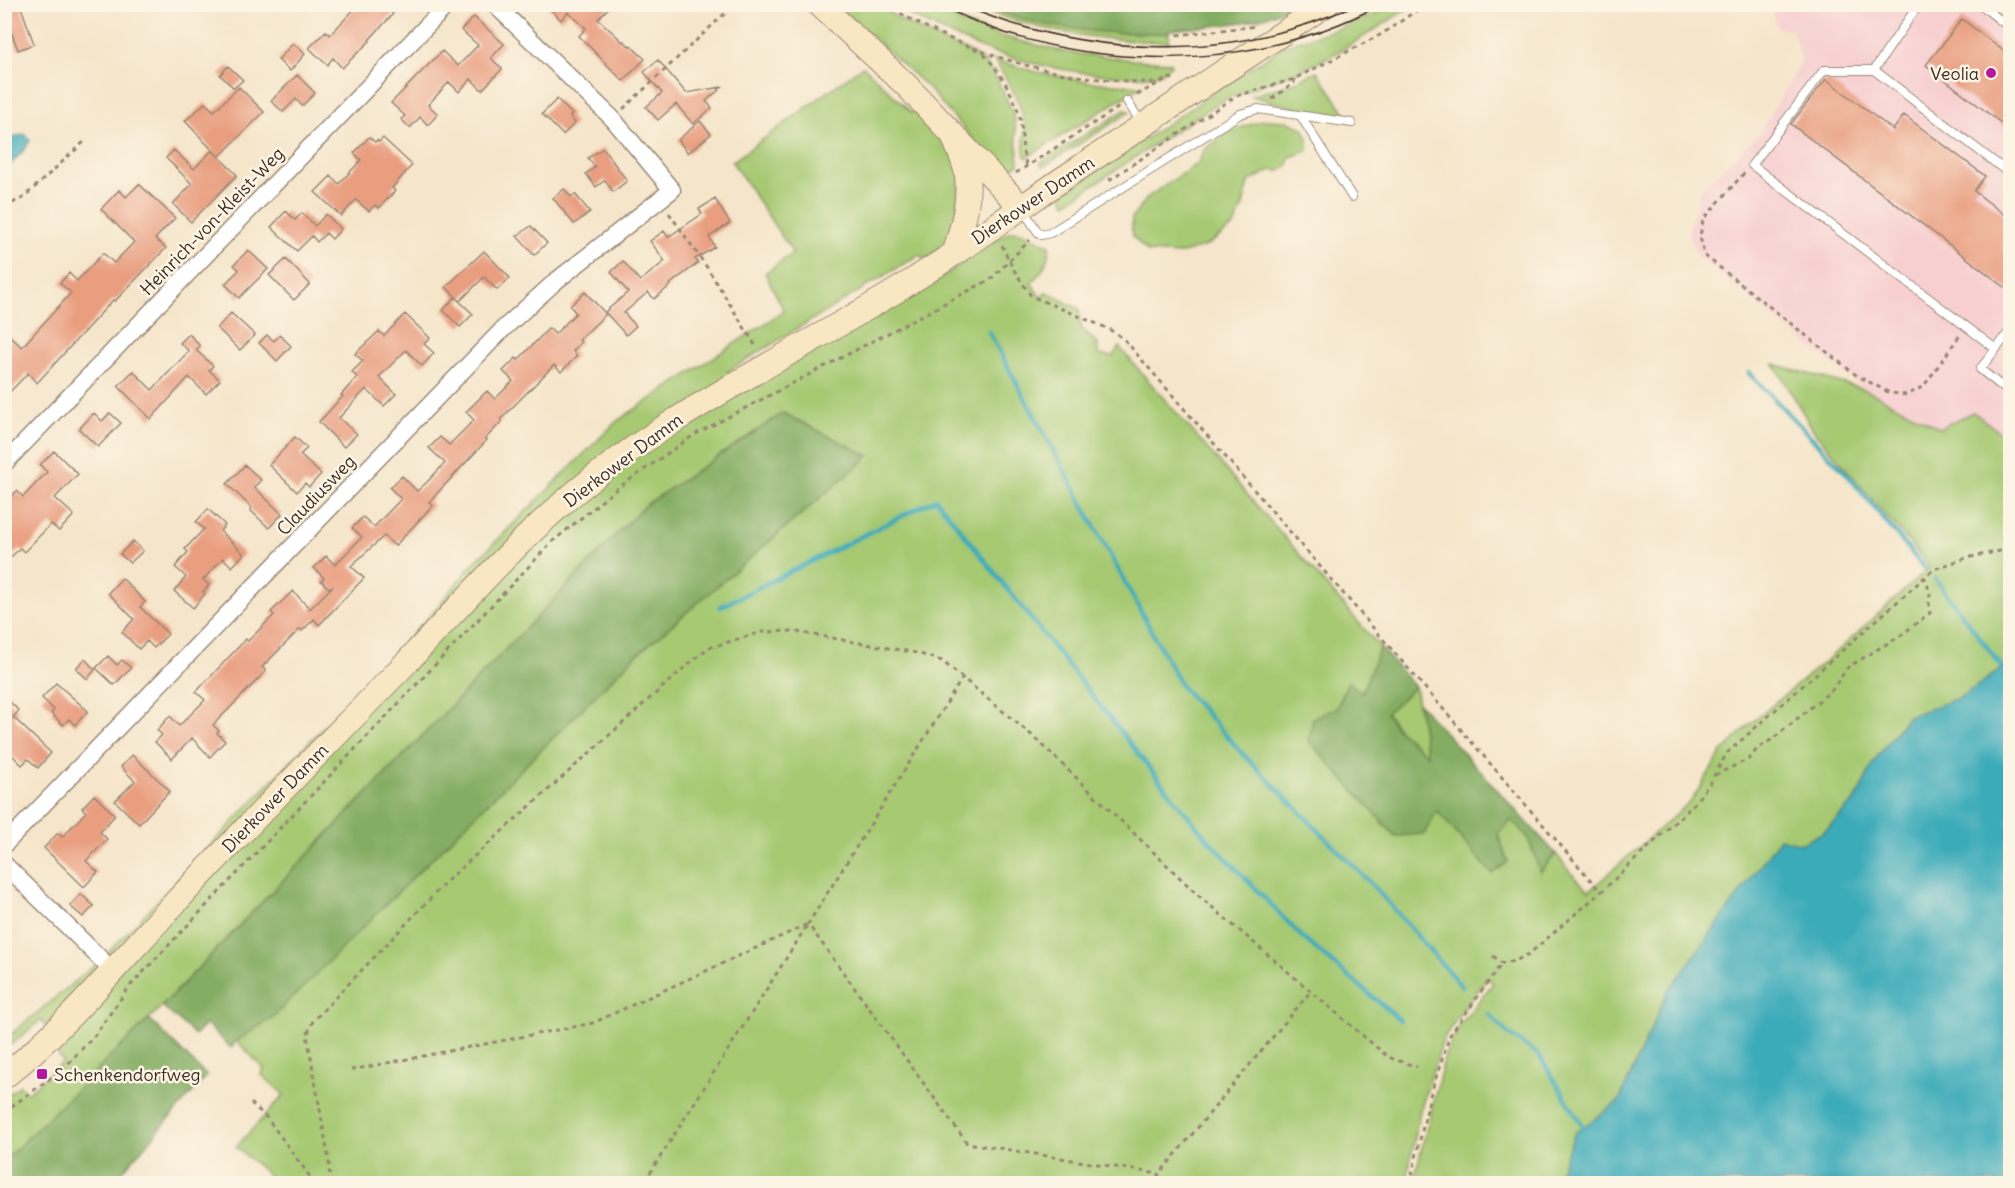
<svg xmlns="http://www.w3.org/2000/svg" width="2015" height="1188" font-family="Delius,sans-serif">
<style>
.built{fill:#f7cfd1}
.green{fill:#a6c972;stroke:#707a48;stroke-width:1.5}
.forest{fill:#84ad64;stroke:#606c41;stroke-width:1.5}
.water{fill:#3baab9;stroke:#3b6a6c;stroke-width:1.5}
.lines{fill:none;stroke-linecap:round;stroke-linejoin:round}
.stream{stroke:#3baab9;stroke-width:4.5}
.building{fill:#e99e80}
.lane-casing{stroke:#988874;stroke-width:10}
.street-casing{stroke:#988874;stroke-width:19}
.secondary-casing{stroke:#988874;stroke-width:26}
.path{stroke:#988874;stroke-width:3;stroke-dasharray:4.5 4.5;stroke-linecap:butt}
.lane{stroke:#fff;stroke-width:8}
.street{stroke:#fff;stroke-width:16}
.secondary{stroke:#f9e7c3;stroke-width:24}
.tram{stroke:#3b2a1e;stroke-width:1.5}
.poi-dot{fill:#b5179e;stroke:#fcf5e5;stroke-width:2}
.labels{text-anchor:middle;dominant-baseline:central;stroke-width:5;stroke-linejoin:round;paint-order:stroke}
.poi-label{font-size:18px;fill:#3b2a1e;stroke:#fcf5e5;text-anchor:end}
.street-label{font-size:18px;fill:#3b2a1e;stroke:#fcf5e5}
</style>
<rect width="100%" height="100%" fill="#fcf5e5"/>
<filter id="ink" filterUnits="userSpaceOnUse"><feTurbulence type="fractalNoise" baseFrequency=".0167" numOctaves="2"/><feDisplacementMap in="SourceGraphic" scale="12" xChannelSelector="R" yChannelSelector="G"/><feConvolveMatrix kernelMatrix="1 2 1 2 8 2 1 2 1" color-interpolation-filters="sRGB"/></filter>
<filter id="wash" filterUnits="userSpaceOnUse"><feTurbulence type="fractalNoise" baseFrequency=".008" numOctaves="4" result="noise"/><feDisplacementMap in="SourceGraphic" scale="24" xChannelSelector="R" yChannelSelector="G"/><feGaussianBlur stdDeviation="1.35" result="paint"/><feColorMatrix in="noise" values="0 0 0 0 0 0 0 0 0 0 0 0 0 0 0 0 0 1.4 0 .05"/><feComposite in="paint" operator="in"/></filter>
<g filter="url(#wash)">
<rect width="100%" height="100%" fill="#f5e5ca"/>
<path class="built" d="M1770,5H2010V440L1973,412L1940,428L1866,390L1698,257L1688,233L1701,189L1760,133L1802,61L1793,30L1777,28Z"/>
<path class="green" d="M837,5H877L908,24L946,43L970,52L986,63L998,81L1012,110L1015,122L1019,164L1007,171L994,163L927,87Z
M892,5H924L968,25L1000,36L1065,52L1134,60L1170,62L1171,65C1165,71 1160,75 1151,76C1144,77 1136,76 1128,76C1079,75 1026,64 979,47C949,35 921,21 892,5Z
M971,5H982L1016,16L1079,29L1169,32V42C1101,41 1034,32 971,5Z
M1393,5H1413C1379,27 1344,51 1306,68C1276,81 1245,89 1216,104L1066,203L1061,195L1285,45L1343,27L1380,12Z
M994,60L1037,72L1089,82L1142,86L1026,158C1021,148 1026,136 1025,125C1021,101 1007,80 994,60Z
M863,66L912,113L919,109L934,125L961,168L955,228L944,244L926,259L918,255L728,371L740,391L915,295L1009,232C1027,228 1033,242 1050,245C1048,261 1044,272 1031,282L1040,297L1046,292L1079,309L1081,328L1098,344V355L1113,356L1119,347L1380,647L1362,692L1348,682L1337,708L1313,718L1437,810L1492,873L1497,834L1511,820L1528,837L1540,872L1556,854L1570,872L1589,891L1692,800L1722,752L1749,725L1842,647L1930,567L1814,431L1774,364L1866,390L1940,428L1973,412L2010,440V665L2003,668L1961,697L1907,717L1875,760L1856,799L1824,832L1801,844L1667,993L1619,1101L1575,1133L1555,1183H1413L1445,1055L1459,1026L1493,983L1488,978L1457,1018L1444,1038L1420,1111L1406,1183L279,1184L236,1147L284,1095L261,1074L264,1069L237,1041L274,1016L632,659L868,457L783,413L644,506L155,1013L5,1160V1097L20,1085L27,1093L63,1062L58,1055L75,1025L45,1026L41,1020L12,1044L10,1042L5,1047V1039L101,960L435,610L468,569L617,421L784,311L765,273L793,253L732,162Z
M1317,71L1347,116L1304,110L1251,96L1295,82Z
M1125,110L1130,112L1043,167L1040,163Z
M1264,120L1286,121L1303,128L1308,139V151L1290,157L1288,165L1280,171L1271,170L1248,182L1243,206L1234,226L1206,246L1179,254L1148,252L1132,236V218L1148,197L1198,163L1205,149L1231,131Z
M1415,687L1427,755L1399,731L1386,712Z"/>
<path class="forest" d="M982,5H1292C1257,26 1211,25 1171,30L1166,33C1105,35 1039,29 982,5Z
M783,413L869,456L632,659L274,1016L237,1041L231,1048L206,1024L195,1035L162,1006L644,506Z
M1380,647L1415,687L1386,713L1399,731L1427,755L1418,703L1556,854L1540,872L1528,837L1511,820L1498,834L1508,862L1492,874L1437,811L1424,834L1395,836L1309,741L1313,718L1337,708L1348,682L1362,692Z
M149,1019L207,1076L112,1183H5V1160Z"/>
<path class="water" d="M25,134L30,140L26,148L5,170V139Z
M2010,665V1183H1555L1575,1133L1619,1101L1667,993L1780,838L1801,844L1824,832L1856,799L1875,760L1907,717L1961,697L2003,668Z"/>
<g class="lines">
<path class="stream" d="M989,332L1182,687L1244,755L1378,891L1462,987
M1749,373L1845,472L1925,569
M1935,579L2003,668
M720,607L936,499L1167,790L1204,835L1302,937L1400,1020
M1489,1014L1507,1033L1539,1055L1584,1128"/>
</g>
<g id="blocks">
<path class="building" d="M4,4H20L34,44L18,50L4,13Z
M359,4H382L393,14L369,40L370,41L342,68L333,58L327,65L309,48L326,31L330,35Z
M545,4H612L598,19L623,42L624,41L629,46L630,45L645,59L623,81L579,36L586,28L568,12L561,20Z
M474,17L504,44L491,58L502,69L482,90L471,79L459,92L449,82L428,105L438,114L428,125L420,117L410,128L401,119L405,116L391,103L442,51L458,66L478,45L461,30Z
M1962,19L2010,56V130L1926,65Z
M293,43L305,54L290,71L278,60Z
M658,60L686,93L722,87L706,101L712,108L693,124L676,104L658,120L646,107L662,93L644,72Z
M228,66L243,80L234,88L220,75Z
M297,75L315,93L302,106L296,99L283,112L271,101Z
M1826,79L1893,130L1904,115L1985,176L1974,191L2010,219V291L1791,124Z
M239,87L264,112L219,157L185,121L205,103L214,111Z
M557,99L572,114L570,117L575,123L563,135L542,114Z
M700,121L711,134L688,153L678,140Z
M369,137L375,142L377,140L379,142L383,138L412,165L392,188L395,191L379,208L375,205L369,211L356,200L341,216L315,192L331,176L339,184L361,160L354,153Z
M603,148L627,181L613,192L605,180L596,187L586,174L595,167L588,158Z
M174,150L194,169L212,150L237,175L191,222L173,204L192,184L166,158Z
M139,184L175,218L155,239L166,248L115,301L113,300L37,383L28,373L4,398V331L22,347L71,293L60,283L69,273L77,281L103,253L114,263L134,242L101,209L119,190L126,197Z
M564,189L571,197L575,194L590,212L574,224L553,198Z
M715,199L730,223L709,237L715,247L695,259L698,263L670,284L671,285L654,299L648,292L624,313L636,326L626,335L605,312L628,292L611,272L623,261L640,281L665,261L650,241L664,231L668,237L702,214L699,209Z
M286,211L295,220L302,213L315,226L326,214L341,229L332,239L326,233L317,242L312,236L297,251L271,227Z
M531,226L547,243L534,255L517,236Z
M248,250L268,269L239,298L225,284L239,270L234,265Z
M484,251L510,278L497,290L484,277L460,301L446,287Z
M286,259L310,284L294,300L269,275Z
M585,292L606,314L579,340L581,342L573,351L577,356L561,372L554,365L501,419L502,421L485,439L487,440L429,502L433,505L395,546L384,536L351,566L364,578L319,625L314,619L302,631L300,629L262,667L266,671L213,725L219,731L217,733L225,741L210,757L192,738L172,759L155,742L162,735L157,730L170,716L179,726L205,700L196,692L246,639L248,641L274,615L271,612L293,591L310,609L333,586L329,588L321,581L324,578L314,568L326,556L335,565L362,537L352,528L363,517L374,527L401,499L390,488L402,476L417,491L426,483L445,463L429,448L440,437L449,445L474,420L466,412L487,391L495,399L513,381L503,371L516,358L518,360L549,328L555,334L576,313L570,306Z
M455,297L473,314L460,327L443,310Z
M231,313L255,335L240,350L217,328Z
M405,314L430,338L424,344L434,353L422,366L406,350L379,377L396,394L384,406L366,389L339,418L357,434L344,447L319,422L343,396L341,395L357,377L352,372L363,361L355,354L379,331L384,336Z
M189,334L200,346L196,350L213,366L209,370L220,380L206,394L189,377L151,419L118,386L133,371L152,390L189,351L180,343Z
M267,335L274,341L280,335L291,346L277,361L259,343Z
M94,413L102,421L110,413L121,423L98,447L79,429Z
M295,437L307,448L300,455L321,474L309,487L305,483L297,492L269,465Z
M54,451L78,474L55,498L74,515L59,531L51,524L24,552L20,548L4,564V503L17,491L23,497L47,472L40,465Z
M245,465L261,480L254,487L282,514L269,528L250,510L252,508L227,484Z
M208,509L225,525L220,531L244,554L232,567L223,558L203,580L209,585L203,592L205,594L193,608L174,591L186,577L175,567L188,552L185,549L204,529L196,522Z
M133,541L143,551L130,563L120,554Z
M122,578L145,602L140,607L168,634L154,648L147,641L139,649L122,632L134,619L108,593Z
M108,656L117,665L122,660L131,668L114,685L96,668Z
M85,659L95,670L87,679L76,668Z
M56,683L88,711L75,725L69,719L63,725L51,713L54,710L42,698Z
M4,696L19,711L13,717L51,753L38,768L28,759L22,765L11,754L4,760Z
M132,755L170,791L139,824L115,801L135,781L121,767Z
M94,795L115,815L100,832L107,839L86,861L98,872L84,887L44,848L58,833L62,837L86,812L82,808Z
M81,894L94,906L83,917L70,906Z"/>
</g>
</g>
<g filter="url(#ink)">
<use href="#blocks" fill-opacity="0" stroke="#988874" stroke-width="1.5"/>
<g class="lines">
<g class="lane-casing">
<path id="lane" d="M1919,4L1874,70L2010,174
M1980,4L2010,28
M1874,70H1824L1752,165L1996,349L2010,331
M1127,101L1142,124
M1300,115L1352,197
M1023,210L1038,232L1042,235L1050,233L1240,114L1258,109L1352,123
M1996,349L1980,369L2010,393"/>
</g>
<g class="street-casing">
<path id="street" d="M4,464L448,4
M4,845L504,328L556,281L672,190L612,118L494,4
M4,864L112,970"/>
</g>
<g class="secondary-casing">
<path id="secondary" d="M819,4L907,86L1021,207
M955,140C959,151 966,164 967,176C970,203 962,227 955,252
M4,1077C67,1026 118,964 173,905C250,823 328,743 406,663C457,609 507,552 563,503C665,414 789,357 904,286C957,253 1009,216 1061,180C1149,121 1238,62 1327,4"/>
</g>
<path class="path" d="M885,4C944,41 1009,65 1077,76C1102,80 1129,81 1154,83
M1177,35L1257,26
M984,54C999,71 1019,101 1021,125C1023,141 1021,150 1027,166
M1137,95L1168,78L1177,79
M1272,99L1294,83V79
M623,109L735,4
M1016,173L1119,107
M1744,173L1703,220L1700,236L1704,255L1856,375L1890,393L1907,395L1924,386L1960,335
M1109,180L1236,96L1294,79L1382,34L1426,4
M4,207L23,198L85,141
M669,213L708,269L757,348
M1002,245L1012,267L1031,296L1107,328L1123,338L1601,892
M963,677L808,924L967,1143L1159,1174
M1715,775L1749,759L1757,749L1774,738L1832,690L1848,667L1900,636L1930,613L1929,602L1930,593L1925,578
M1493,956L1502,963L1515,961L1529,954L1601,892L1692,806L1710,783L1727,753L1934,569L1966,558L2010,549
M351,1070L593,1023L808,924L643,1184
M251,1103L267,1118L311,1178L317,1184
M4,1112L64,1068L95,1035L129,987L552,542L615,490L694,435L991,279L1030,240
M330,1184L329,1161L307,1035L313,1021L449,879L684,668L708,648L762,632L792,631L917,653L942,661L1034,737L1199,896L1388,1057L1417,1067
M1151,1184L1311,991
M1410,1184L1430,1096L1450,1035L1502,963"/>
<use href="#lane" class="lane"/>
<use href="#street" class="street"/>
<use href="#secondary" class="secondary"/>
<path class="tram" d="M936,4C960,15 984,26 1008,34C1130,72 1268,65 1382,4
M959,4C1085,58 1232,64 1357,4"/>
</g>
</g>
<g class="poi-dot">
<circle cx="1991" cy="73" r="6"/>
<rect x="36" y="1068" width="12" height="12" rx="3"/>
</g>
<g class="labels">
<g class="poi-label">
<text x="1979" y="73">Veolia</text>
<text x="54" y="1074" text-anchor="start">Schenkendorfweg</text>
</g>
<g class="street-label">
<text transform="translate(1033 200) rotate(-34)">Dierkower Damm</text>
<text transform="translate(212 221) rotate(-46)">Heinrich-von-Kleist-Weg</text>
<text transform="translate(623 460) rotate(-37)">Dierkower Damm</text>
<text transform="translate(316 495) rotate(-46)">Claudiusweg</text>
<text transform="translate(275 798) rotate(-46)">Dierkower Damm</text>
</g>
</g>
<rect width="2015" height="1188" fill="none" stroke="#fcf5e5" stroke-width="24"/>
</svg>
